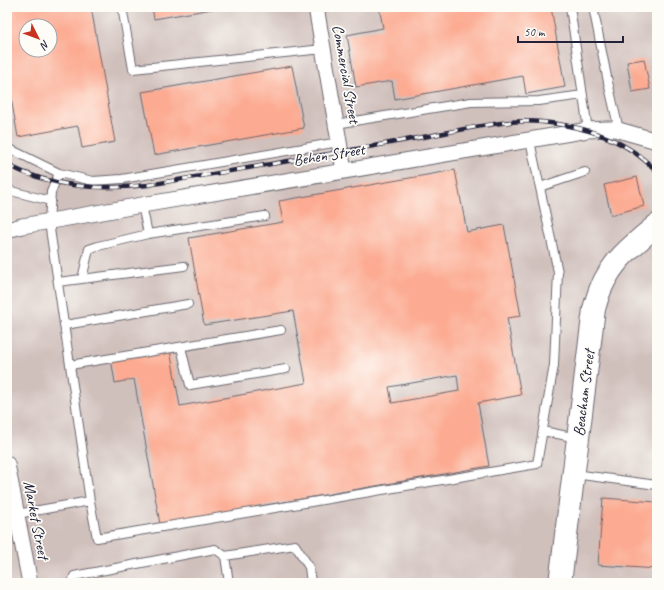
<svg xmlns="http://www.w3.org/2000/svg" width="664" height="590" font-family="Caveat,sans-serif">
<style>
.industrial{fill:#d0c0bc;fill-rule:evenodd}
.building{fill:#fcaa91;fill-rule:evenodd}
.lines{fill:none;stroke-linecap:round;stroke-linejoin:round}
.lane-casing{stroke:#6b676f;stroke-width:10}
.street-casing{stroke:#6b676f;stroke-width:17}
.secondary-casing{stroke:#6b676f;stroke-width:24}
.lane{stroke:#fff;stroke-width:8}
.street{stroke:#fff;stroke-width:15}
.secondary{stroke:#fff;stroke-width:22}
.rail-casing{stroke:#22223b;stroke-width:4.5}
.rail{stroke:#fdfcf7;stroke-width:3;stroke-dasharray:9;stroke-linecap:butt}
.labels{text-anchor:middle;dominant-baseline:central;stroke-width:3.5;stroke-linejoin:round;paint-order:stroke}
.street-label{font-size:16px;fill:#22223b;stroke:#fdfcf7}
</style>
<rect width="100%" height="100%" fill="#fdfcf7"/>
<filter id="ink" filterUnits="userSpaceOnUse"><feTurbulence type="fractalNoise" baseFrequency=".025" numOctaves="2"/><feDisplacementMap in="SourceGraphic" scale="8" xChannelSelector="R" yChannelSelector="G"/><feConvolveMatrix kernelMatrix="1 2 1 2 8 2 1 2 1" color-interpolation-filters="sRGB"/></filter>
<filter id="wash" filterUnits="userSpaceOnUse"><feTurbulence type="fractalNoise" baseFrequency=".012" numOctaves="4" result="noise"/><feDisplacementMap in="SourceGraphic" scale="16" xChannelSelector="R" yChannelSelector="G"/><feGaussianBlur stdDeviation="0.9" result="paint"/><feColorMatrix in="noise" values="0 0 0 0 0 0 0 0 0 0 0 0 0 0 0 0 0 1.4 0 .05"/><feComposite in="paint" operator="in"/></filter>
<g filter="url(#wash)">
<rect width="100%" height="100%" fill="#f2e8cf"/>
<path class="industrial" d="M7,7H657V583H7ZM26,26H50V50H26Z"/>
<g id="blocks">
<path class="building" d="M7,7H91L115,142L82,148L78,126L18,137L7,76ZM26,26H50V50H26Z
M152,7H218V8L154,19Z
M379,7H551L565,87L526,94L523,76L395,99L392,81L356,87L347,35L383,28Z
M644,59L650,89L632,92L627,62Z
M292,66L304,128L154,155L142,92Z
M455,170L467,232L504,225L521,316L507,318L521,395L478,403L489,466L160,524L134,379L115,383L111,359L170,350L180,406L306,383L293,311L204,325L189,238L283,222L279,201ZM457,375L459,391L392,403L389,387Z
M637,177L644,206L611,215L604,185Z
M603,498L657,502V569L598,565Z"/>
</g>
</g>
<g filter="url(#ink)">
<use href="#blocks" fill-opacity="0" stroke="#6b676f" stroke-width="1"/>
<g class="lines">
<g class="lane-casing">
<path id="lane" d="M122,7L133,69L323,49
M570,7L588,130
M593,7L608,82L619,130
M336,124L471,102L539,101L583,95
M7,146L10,149L59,173L51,192L49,222L90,501L97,538L537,464L554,365L558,272L530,141
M59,173L93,181L122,179L339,142
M540,187L585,172
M7,190L51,201
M142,205L148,234L265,216
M82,279L89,249L98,246L148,234
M58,282L184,266
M65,325L188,304
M181,347L190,385L286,369
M70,365L281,330
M543,431L577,438
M574,474L657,485
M17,514L90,501
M72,583L74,576L215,549L225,556
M229,583L225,556L295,545L309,567L311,583"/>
</g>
<g class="street-casing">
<path id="street" d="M316,7L344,171
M7,230L22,226L142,205L588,130L607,129H615L657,141
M7,464L30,583"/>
</g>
<g class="secondary-casing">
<path id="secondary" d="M560,583L594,309C596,302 598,295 601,288C613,260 634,244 657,225"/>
</g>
<use href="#lane" class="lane"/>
<use href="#street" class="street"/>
<use href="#secondary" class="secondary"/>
<g class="rail-casing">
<path id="rail" d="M7,165C54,188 97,190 148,185C229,171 309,158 390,143C410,139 430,136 449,132C480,126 512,119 542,122C572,125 601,132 626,147C637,153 647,162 657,171"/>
</g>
<use href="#rail" class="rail"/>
</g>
</g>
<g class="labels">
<g class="street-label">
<text transform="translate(346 74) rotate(80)">Commercial Street</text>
<text transform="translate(329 155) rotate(-9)">Behen Street</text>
<text transform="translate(584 393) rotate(-83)">Beacham Street</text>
<text transform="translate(36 520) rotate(79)">Market Street</text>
</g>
</g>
<rect width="664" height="590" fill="none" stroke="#fdfcf7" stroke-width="24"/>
<g transform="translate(38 38) rotate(132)"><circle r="19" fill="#fdfcf7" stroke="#a5a5ac"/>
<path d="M0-3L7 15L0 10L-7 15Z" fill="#c8321e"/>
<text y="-6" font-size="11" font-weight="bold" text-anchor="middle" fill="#22223b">N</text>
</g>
<path d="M518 36v6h105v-6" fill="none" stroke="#22223b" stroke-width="2"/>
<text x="524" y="36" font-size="12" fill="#22223b" stroke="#fdfcf7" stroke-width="3" paint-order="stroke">50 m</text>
</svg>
